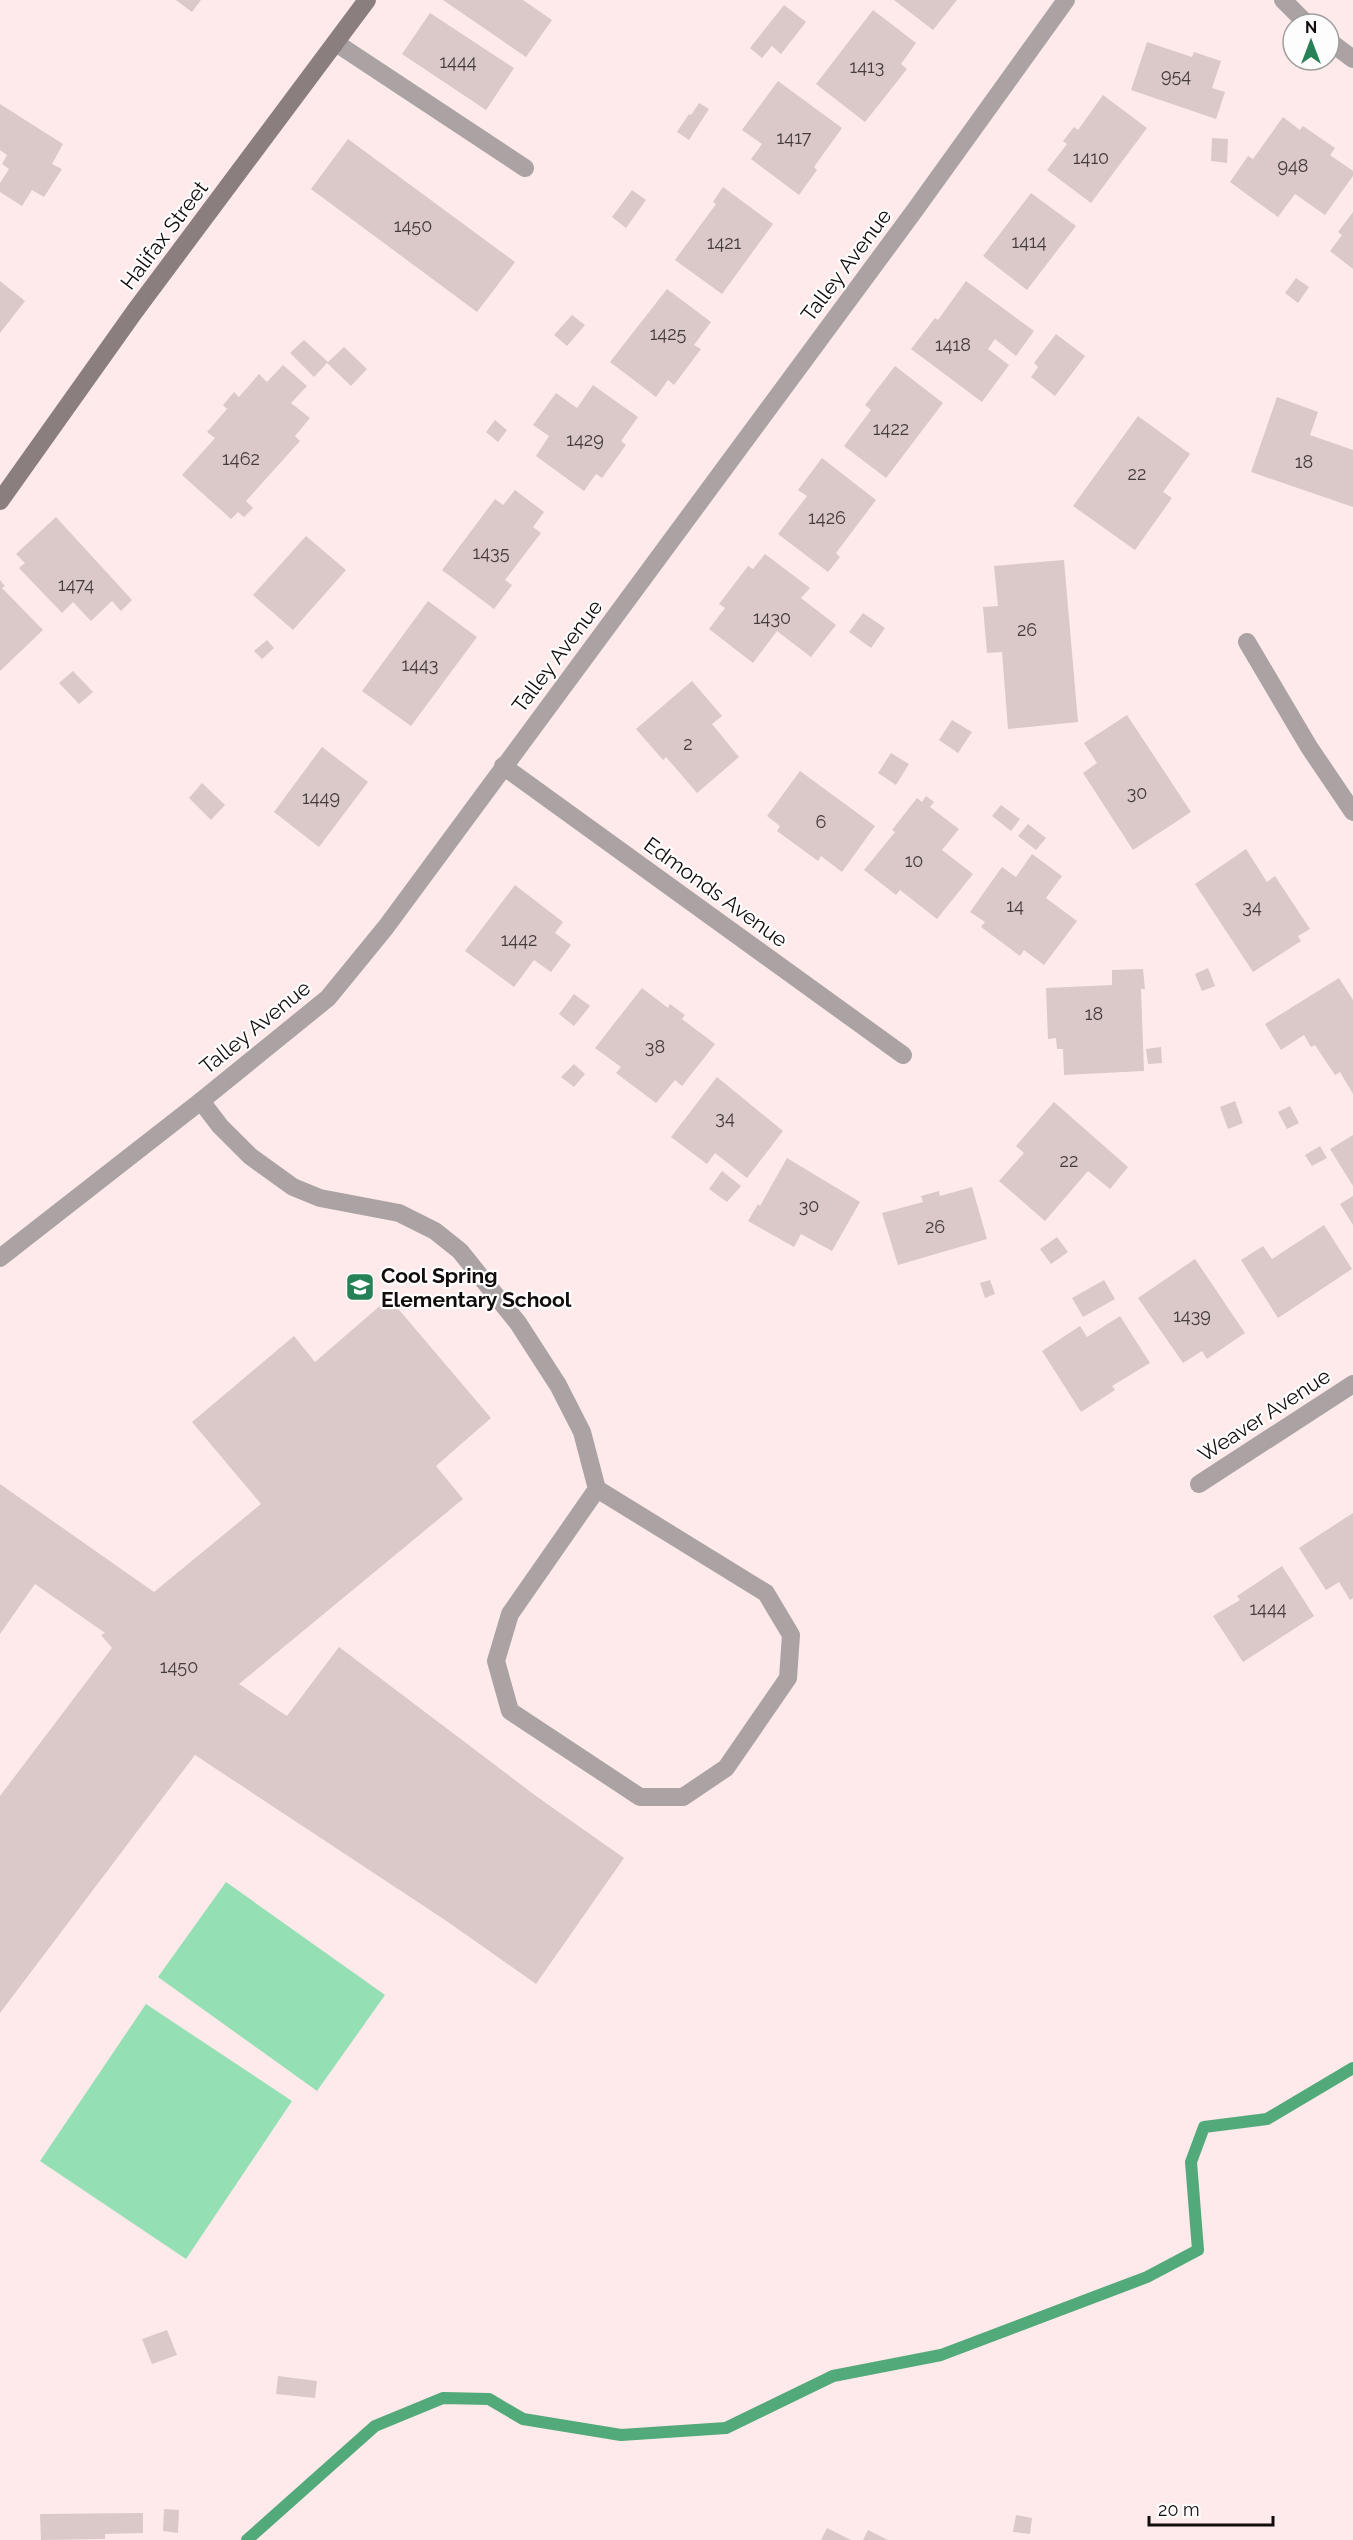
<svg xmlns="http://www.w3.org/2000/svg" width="1353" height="2540" font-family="Raleway,sans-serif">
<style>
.green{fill:#94dfb4}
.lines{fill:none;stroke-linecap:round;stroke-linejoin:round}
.stream{stroke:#52a97a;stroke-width:12}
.building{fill:#dbc8c8}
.service{stroke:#aba3a3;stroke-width:18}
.minor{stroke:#aba3a3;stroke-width:18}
.secondary{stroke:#8a7e7e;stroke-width:18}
.labels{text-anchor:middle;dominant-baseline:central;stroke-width:4.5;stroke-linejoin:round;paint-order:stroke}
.number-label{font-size:18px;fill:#443b3b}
.street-label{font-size:21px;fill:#120c0c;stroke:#fdfdfd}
.poi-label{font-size:21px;font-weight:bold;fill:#120c0c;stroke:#fdfdfd;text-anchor:start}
</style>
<rect width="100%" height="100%" fill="#feeaea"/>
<path class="green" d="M226,1882L385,1995L317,2091L158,1977Z
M146,2004L292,2101L186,2259L40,2161Z"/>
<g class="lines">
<path class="stream" d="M247,2540L375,2426L443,2398L489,2399L523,2419L621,2435L726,2428L833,2376L941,2355L1147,2277L1198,2250L1191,2162L1204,2127L1267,2119L1353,2068"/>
</g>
<path class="building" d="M176,0H201L192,12Z
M443,0H523L552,20L526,57Z
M894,0H957L933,30Z
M784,5L806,22L781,54L772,46L762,58L750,48Z
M873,10L916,43L901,64L907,69L865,122L816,84Z
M430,13L514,68L486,110L402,54Z
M1147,42L1192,57L1194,52L1221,61L1212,88L1225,92L1216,119L1131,90Z
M778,81L842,128L814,167L817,170L799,195L751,159L762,144L742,130Z
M1103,95L1147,128L1091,203L1047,170L1067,144L1063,141L1074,127L1078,130Z
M699,103L709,109L689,140L677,132L689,114L691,115Z
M0,104L63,144L52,164L62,169L44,197L32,190L22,206L0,192V183L9,169L2,164L7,155L0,150Z
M1283,117L1300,130L1303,126L1335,148L1330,155L1353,171V176L1325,215L1295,194L1278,217L1230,182L1248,156L1253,159Z
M1212,138L1228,139L1227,163L1211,161Z
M348,139L515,262L477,312L311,189Z
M723,187L773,224L722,294L675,260L716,204L713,202Z
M632,190L646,200L626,228L612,217Z
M1031,193L1076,226L1027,290L983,256Z
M1353,212V269L1330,251L1342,235L1338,232Z
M1296,278L1309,287L1298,303L1285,293Z
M0,281L25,301L0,333Z
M966,281L1034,331L1016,356L995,339L988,349L1009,365L982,402L911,349L935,318L938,320Z
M667,289L711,322L694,345L701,349L674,385L668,380L656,397L610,362Z
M572,315L585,325L567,346L554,335Z
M1056,334L1085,356L1055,396L1031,377L1038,367L1034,363Z
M304,340L328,362L314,377L290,353Z
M344,347L367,369L351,386L327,363Z
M283,365L307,386L291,403L310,418L295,436L300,441L246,501L253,508L244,517L238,512L231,519L182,475L215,438L207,432L227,409L223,405L234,392L239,397L259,374L267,382Z
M895,366L943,403L886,478L844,446L871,410L865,405Z
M593,385L638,417L621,441L626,445L602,478L596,474L584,491L536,456L549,436L533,425L556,393L577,408Z
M1277,397L1318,412L1310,435L1353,450V507L1251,472Z
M1138,416L1190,454L1163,492L1172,498L1135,550L1073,506Z
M495,420L507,430L498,442L486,432Z
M822,458L876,500L836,553L840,557L828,572L778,534L807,496L798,490Z
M515,490L544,512L533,527L541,533L505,580L512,585L494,609L442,570L495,499L503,505Z
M56,517L132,600L121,611L112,601L91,621L73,602L62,613L19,568L25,563L16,554Z
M306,536L346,570L293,630L253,595Z
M765,554L810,588L801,598L836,625L811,657L777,631L753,663L709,629L725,608L719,604L748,566L753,569Z
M1064,560L1078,722L1008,729L1002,652L987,653L983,607L998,606L994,566Z
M0,580L5,586L2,588L43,630L0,671Z
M428,601L477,637L411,726L362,691Z
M863,613L885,628L871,648L849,632Z
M267,640L274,648L262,659L254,651Z
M73,671L93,692L79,704L59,683Z
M692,681L722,716L712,724L739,757L697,793L666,757L663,760L636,729Z
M1127,715L1191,812L1133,850L1083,773L1097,763L1084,743Z
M952,720L972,732L958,753L939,740Z
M322,747L368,782L319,847L274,812Z
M891,753L909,764L896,785L878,773Z
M800,771L875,826L842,872L821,856L818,861L777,831L780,826L767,816Z
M202,783L225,805L211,820L189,798Z
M926,796L934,802L930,807L959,829L942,850L973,874L937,919L900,890L896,895L864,870L895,832L892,830L917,798L922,802Z
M1001,805L1020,819L1011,831L992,816Z
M1028,824L1046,838L1036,850L1018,836Z
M1246,849L1267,882L1275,876L1310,929L1298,936L1301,941L1253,972L1195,884Z
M1032,854L1062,876L1046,898L1077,921L1044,965L1024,950L1020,956L981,927L985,922L970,912L1002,867L1016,877Z
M515,885L563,922L555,933L571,945L551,972L534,960L514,987L465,951Z
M1208,968L1215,986L1202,991L1195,974Z
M1143,969L1145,989H1141L1144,1071L1064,1075L1063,1049H1057L1056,1038L1048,1039L1046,988L1112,985V970Z
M1339,978L1353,1000V1094L1340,1072L1335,1075L1315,1045L1311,1047L1304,1035L1281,1050L1265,1024Z
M642,988L668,1008L670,1004L685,1015L682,1019L715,1044L682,1086L675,1080L656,1103L616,1073L621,1067L595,1048Z
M574,994L590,1006L574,1026L559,1014Z
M1161,1047L1162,1063L1148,1064L1146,1049Z
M574,1064L585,1074L574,1087L561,1077Z
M717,1077L783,1131L747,1178L715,1153L707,1164L671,1137Z
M1235,1101L1243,1123L1228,1129L1220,1107Z
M1054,1102L1128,1167L1110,1189L1088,1171L1045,1221L999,1181L1024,1153L1016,1146Z
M1290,1106L1299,1123L1287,1129L1278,1112Z
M1353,1135V1186L1330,1149Z
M1320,1146L1327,1158L1312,1166L1305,1155Z
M787,1158L860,1202L832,1251L801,1234L794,1247L748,1221L758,1204L760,1206Z
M722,1171L741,1186L727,1202L709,1189Z
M972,1187L987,1239L898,1265L882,1213L923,1202L921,1196L939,1191L940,1196Z
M1353,1196V1225L1340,1204Z
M1324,1225L1352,1269L1278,1318L1241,1260L1263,1246L1272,1259Z
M1057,1237L1068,1252L1051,1264L1040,1249Z
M1195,1259L1245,1333L1207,1359L1202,1351L1183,1363L1138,1298Z
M990,1280L995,1294L985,1298L980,1283Z
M1104,1280L1115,1299L1083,1317L1072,1298Z
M389,1298L491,1418L436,1466L463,1499L239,1684L287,1716L339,1647L536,1796L624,1858L536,1984L448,1922L195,1755L0,2013V1796L112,1648L101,1635L105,1633L35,1584L0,1634V1484L154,1592L261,1504L192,1422L294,1336L315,1362Z
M1120,1316L1150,1363L1112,1386L1115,1390L1081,1412L1042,1351L1080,1326L1087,1337Z
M1353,1513V1598L1350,1600L1339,1582L1326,1590L1299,1548Z
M1282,1566L1314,1616L1243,1662L1213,1616L1240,1600L1237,1596Z
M167,2330L177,2355L152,2364L142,2339Z
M278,2376L317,2381L315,2398L276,2394Z
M164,2509L179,2510L178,2533L163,2531Z
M143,2513V2533L105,2534V2539L41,2540L40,2514Z
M1016,2515L1032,2518L1030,2534L1013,2532Z
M827,2528L851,2540H821Z
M868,2530L888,2540H863Z"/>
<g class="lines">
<path class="service" d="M336,43L525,168
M201,1101L220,1126L250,1156L293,1187L320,1198L399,1213L435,1231L460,1251L518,1323L558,1385L582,1432L597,1489L510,1614L496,1661L510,1711L640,1797H683L726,1768L788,1678L791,1635L766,1593L597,1489"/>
<path class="minor" d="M1283,0L1307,24
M1329,41L1353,59
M1247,642L1309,747L1353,812
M503,766L903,1055
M0,1258L201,1101L328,998L386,927L915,210L1066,0
M1199,1484L1353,1384"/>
<path class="secondary" d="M0,501L135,311L367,0"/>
</g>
<defs>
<g id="school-square" transform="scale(1.5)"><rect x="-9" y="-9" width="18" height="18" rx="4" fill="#278156" stroke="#fdfdfd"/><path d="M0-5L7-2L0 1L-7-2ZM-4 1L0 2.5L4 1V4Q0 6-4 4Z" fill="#fff"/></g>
</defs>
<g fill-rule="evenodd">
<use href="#school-square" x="360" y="1287"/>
</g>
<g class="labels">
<g class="number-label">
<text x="458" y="61">1444</text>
<text x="867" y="66">1413</text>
<text x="1176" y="75">954</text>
<text x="794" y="137">1417</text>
<text x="1091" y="157">1410</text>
<text x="1293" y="165">948</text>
<text x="413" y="225">1450</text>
<text x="1029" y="241">1414</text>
<text x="724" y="242">1421</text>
<text x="668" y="333">1425</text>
<text x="953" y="344">1418</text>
<text x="891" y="428">1422</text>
<text x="585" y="439">1429</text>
<text x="241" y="458">1462</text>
<text x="1304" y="461">18</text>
<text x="1137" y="473">22</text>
<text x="827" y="517">1426</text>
<text x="491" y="552">1435</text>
<text x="76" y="584">1474</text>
<text x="772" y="617">1430</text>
<text x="1027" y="629">26</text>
<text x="420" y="664">1443</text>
<text x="688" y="743">2</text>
<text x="1137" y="792">30</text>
<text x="321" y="797">1449</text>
<text x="821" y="821">6</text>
<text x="914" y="860">10</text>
<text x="1015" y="905">14</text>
<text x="1252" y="906">34</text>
<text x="519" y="939">1442</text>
<text x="1094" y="1013">18</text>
<text x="655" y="1046">38</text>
<text x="725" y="1117">34</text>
<text x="1069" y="1160">22</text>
<text x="809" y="1205">30</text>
<text x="935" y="1226">26</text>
<text x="1192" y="1315">1439</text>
<text x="1268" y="1608">1444</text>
<text x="179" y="1666">1450</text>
</g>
<g class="street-label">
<text transform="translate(164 235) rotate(-53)">Halifax Street</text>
<text transform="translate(846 265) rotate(-53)">Talley Avenue</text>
<text transform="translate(557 656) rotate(-53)">Talley Avenue</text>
<text transform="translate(716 892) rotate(36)">Edmonds Avenue</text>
<text transform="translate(255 1027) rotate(-39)">Talley Avenue</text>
<text transform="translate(1264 1415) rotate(-33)">Weaver Avenue</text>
</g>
<g class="poi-label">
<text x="381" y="1275">Cool Spring<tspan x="381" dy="24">Elementary School</tspan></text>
</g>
</g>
<g transform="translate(1311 42)"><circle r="28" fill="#fdfdfd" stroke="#9f9d9d" stroke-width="1.5"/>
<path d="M0-4.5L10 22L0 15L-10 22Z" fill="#278156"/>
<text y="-9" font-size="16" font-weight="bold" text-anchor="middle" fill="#120c0c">N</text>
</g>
<path d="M1149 2516v9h124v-9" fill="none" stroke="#120c0c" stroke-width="3"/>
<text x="1158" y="2516" font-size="18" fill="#120c0c" stroke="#fdfdfd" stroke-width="4.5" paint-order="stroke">20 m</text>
</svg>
